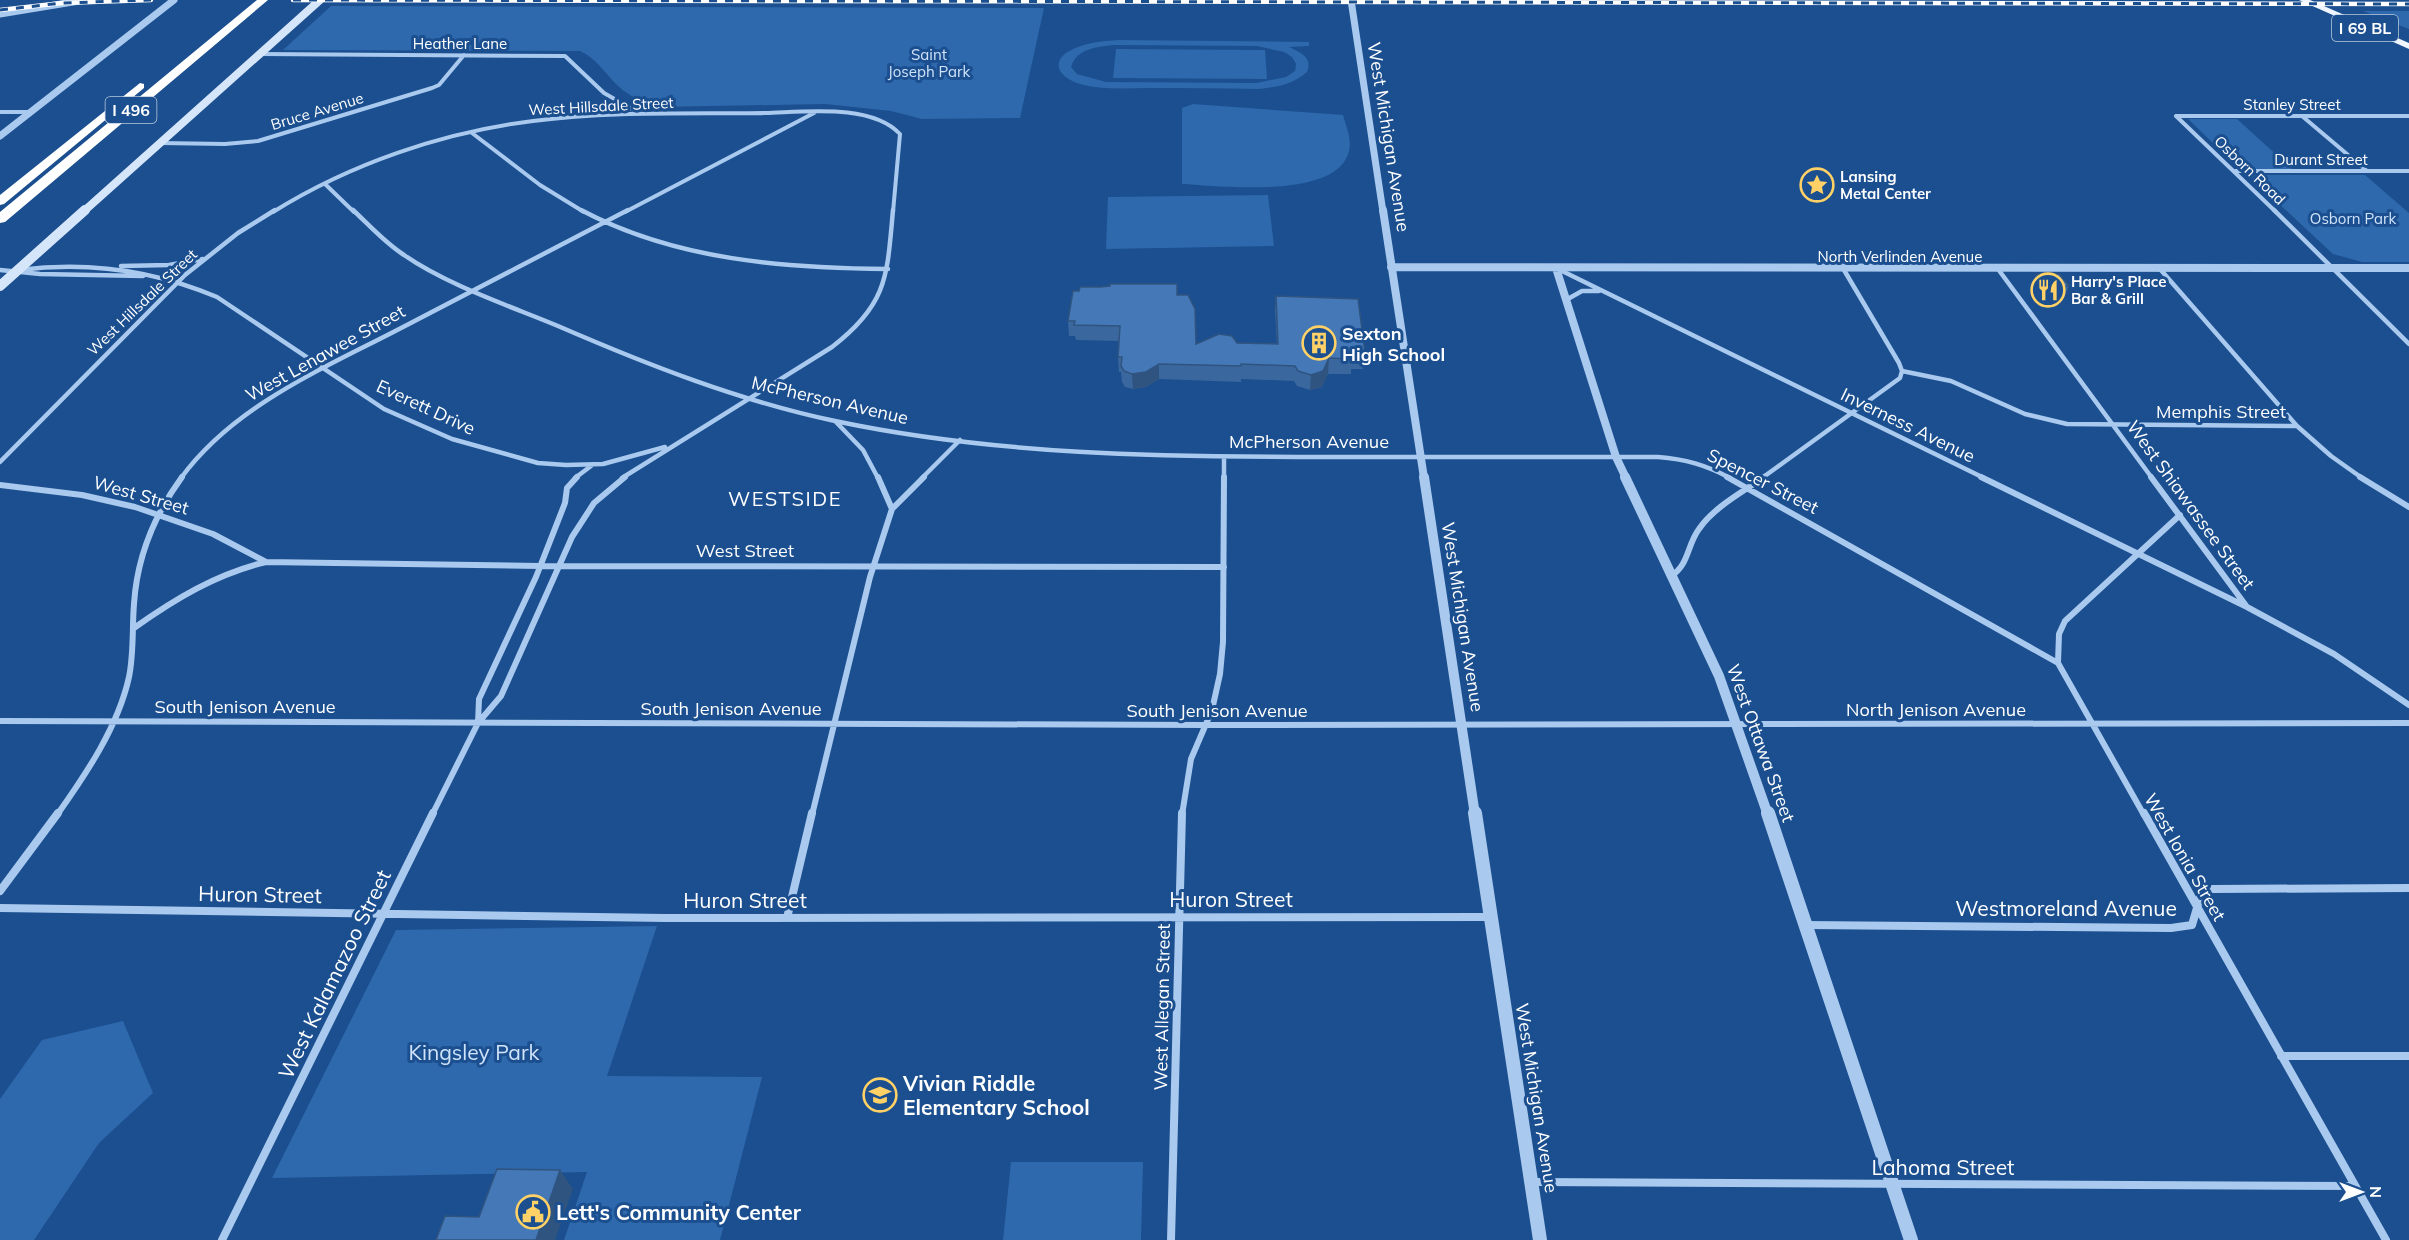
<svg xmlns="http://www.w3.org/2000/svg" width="2409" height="1240" font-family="Mulish,sans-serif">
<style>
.green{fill:#2e69ad;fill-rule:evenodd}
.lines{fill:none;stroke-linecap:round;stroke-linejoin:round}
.minor-far3{stroke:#a9c9ee;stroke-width:4}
.minor-far2{stroke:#a9c9ee;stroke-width:4.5}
.minor-far1{stroke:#a9c9ee;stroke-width:6}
.minor{stroke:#a9c9ee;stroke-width:8}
.tertiary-far3{stroke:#a9c9ee;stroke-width:7}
.tertiary-far2{stroke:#a9c9ee;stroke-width:8}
.tertiary-far1{stroke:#a9c9ee;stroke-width:10}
.tertiary{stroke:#a9c9ee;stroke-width:14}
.secondary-far1{stroke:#d6e6fa;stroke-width:8}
.secondary{stroke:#d6e6fa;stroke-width:10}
.primary{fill:#f0f6ff;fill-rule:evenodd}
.motorway{fill:#fff;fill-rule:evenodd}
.rail-casing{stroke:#fff;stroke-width:4.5}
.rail{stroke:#1b4f8f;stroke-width:3;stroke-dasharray:8;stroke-linecap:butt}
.wall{fill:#3a679d}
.shaded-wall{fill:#305480}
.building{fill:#4478b7;stroke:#305480;stroke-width:1.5}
.labels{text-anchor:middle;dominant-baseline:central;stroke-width:6;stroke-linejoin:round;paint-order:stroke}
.far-street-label{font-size:15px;fill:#fff;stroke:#1b4f8f}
.far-park-label{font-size:15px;fill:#cfe3fa;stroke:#1b4f8f}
.far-poi-label{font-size:15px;font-weight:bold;fill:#fff;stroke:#1b4f8f;text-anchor:start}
.shield{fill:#1b4f8f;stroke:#bbcadd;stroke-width:1.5}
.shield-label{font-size:16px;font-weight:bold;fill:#fff}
.street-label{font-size:18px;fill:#fff;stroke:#1b4f8f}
.poi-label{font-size:18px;font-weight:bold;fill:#fff;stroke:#1b4f8f;text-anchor:start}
.neighbourhood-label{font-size:20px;letter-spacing:1.5px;fill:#fff;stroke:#1b4f8f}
.near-street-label{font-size:21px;fill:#fff;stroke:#1b4f8f}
.near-park-label{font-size:21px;fill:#cfe3fa;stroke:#1b4f8f}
.near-poi-label{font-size:21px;font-weight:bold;fill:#fff;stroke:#1b4f8f;text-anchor:start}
</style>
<rect width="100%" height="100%" fill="#1b4f8f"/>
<path class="green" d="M331,6L1044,8L1020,118L922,119L891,111L825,104L658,107C642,102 628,96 616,84C604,72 596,58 580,51L283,50Z
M2363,11H2409V29Z
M1118,40L1309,42V46L1289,47C1301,53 1313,57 1307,72C1292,85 1277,87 1258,89C1221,88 1184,88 1148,88C1126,88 1105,90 1084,85C1056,79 1047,58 1078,47C1091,42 1105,41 1118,40ZM1114,45L1257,46L1284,52L1292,57L1296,64L1295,71L1286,77L1256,83L1106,82L1077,74L1071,67C1077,48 1097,47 1114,45Z
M1116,49L1265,50L1267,79L1113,78Z
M1193,104L1343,115C1346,126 1352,139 1349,151C1338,200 1219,186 1182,184V108Z
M2188,119H2237L2292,169H2240Z
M2248,175H2365L2409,213V262H2362L2333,254Z
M1268,195L1274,246L1106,249L1108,197Z
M657,926L607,1076L762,1077L720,1240H564L587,1172L272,1178L396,930Z
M123,1021L153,1093L99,1143L34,1240H0V1099L42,1040Z
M1011,1162H1143L1141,1240H1003Z"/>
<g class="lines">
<path class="minor-far3" d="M259,54L565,56L604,93L639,113
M0,112H31
M2176,116L2276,212
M2176,116H2409
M2302,116L2367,171
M472,133L540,185L584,212
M160,143L225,144L258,141L432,88L439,85L464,55
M2235,171H2409
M325,184L354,212
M273,212C350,164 443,132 533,121C610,111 688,114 765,113C804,112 871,103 900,134L893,212
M625,212L814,113"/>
<path class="minor-far2" d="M353,210C369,225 385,243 404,255C447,285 510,306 558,326C648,365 740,401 835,421C996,455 1161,457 1324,457C1435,457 1547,457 1658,457C1685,459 1706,465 1730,478
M581,210C675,260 783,268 888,269
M2274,210L2409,344
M121,266L169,265L203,259
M1556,268L1984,478
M1998,269L2152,478
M2160,269L2297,426L2331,456L2362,478
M0,270L40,274L143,276
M19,270C88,261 153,270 217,297L384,409L452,439L538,463L566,465L603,464L665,447
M1566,300L1582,291H1599
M1902,371L1951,381L2025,414L2067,424L2297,426
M836,422L863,450L878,478
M0,462L185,275L238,233L275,210
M181,478C235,404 327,367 405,326C479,287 554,249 628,210
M575,478L591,466
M622,478L832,347C888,304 887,276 893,210
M922,478L960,440
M1224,478V457
M1762,478L1900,378L1902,371L1899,363L1844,270"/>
<path class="minor-far1" d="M1727,477L2058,663
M1981,477L2247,607
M2151,477L2247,607L2334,654L2409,705
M2360,477L2409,507
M0,485L82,495L135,507L213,534L266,562L540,566L1224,567
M892,509L924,477
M1671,576C1689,565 1687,545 1699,529C1714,507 1743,492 1764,477
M134,628C175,599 216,574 266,562
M0,721L1205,725L2409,723
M478,723L479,699L536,577L565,503L567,488L577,477
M57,815C86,774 118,727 129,677C134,653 132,628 134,604C137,557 155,514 182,477
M432,815L478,723L501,696L572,537L594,503L625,477
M812,815L870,577L892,509L878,477
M1182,815L1191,759L1212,710L1220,674L1223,642L1224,477
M2144,815L2058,663L2059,634L2065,621L2180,515"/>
<path class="minor" d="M2144,813L2386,1240
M0,891L58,813
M0,908L665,918L1490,917
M787,918L812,813
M1805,925L2171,928L2192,925L2202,891L2213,889L2409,888
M2281,1056H2409
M1532,1182L2355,1186
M222,1240L433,813
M1171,1240L1182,813"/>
<path class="tertiary-far3" d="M1351,0L1383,212
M0,14L85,0
M0,136L174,0"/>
<path class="tertiary-far2" d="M1383,210L1424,478
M1391,267L2409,268
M1556,268L1616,457L1626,478"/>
<path class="tertiary-far1" d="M1424,477L1475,815
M1625,477L1719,676L1768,815"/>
<path class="tertiary" d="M1475,813L1540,1240
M1768,813L1911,1240"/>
<path class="secondary-far1" d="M83,212L320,0"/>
<path class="secondary" d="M0,286L85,210"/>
<path class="primary" d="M2299,0H2310L2409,43V49Z"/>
<path class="motorway" d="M257,0H268L5,222L0,223V212Z
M140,83L144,84V88L4,204L0,205V195Z"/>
<g class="rail-casing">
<path id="rail" d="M293,0L2409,4
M0,10L62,3L151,0"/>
</g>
<use href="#rail" class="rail"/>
</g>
<path class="wall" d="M2036,275L2069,286L2064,296H2040L2031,285Z
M1177,295L1196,344L1237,343L1277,344L1275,311L1276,296L1365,353L1363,369H1351V374H1328L1322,387L1310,390L1297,386L1294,381L1241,379V382L1159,379L1146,387L1133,389L1125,387L1122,382L1121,372H1119L1118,357L1119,341L1076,340L1075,336H1069L1068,321Z"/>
<path class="shaded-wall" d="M1329,358L1328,374L1322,387L1310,390L1311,375Z
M1159,364V379L1146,387L1133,389L1132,374Z
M560,1170L573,1189L555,1240H536Z"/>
<path class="building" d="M2059,274L2069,286H2045L2036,275Z
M1110,284H1177V295H1188L1195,309L1196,344L1219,334L1232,336L1237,343L1278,344L1276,296L1358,299L1365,353H1352V359L1329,358L1323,371L1311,375L1298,371L1295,366L1241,364V366L1159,364L1146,372L1132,374L1124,371L1121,366L1122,357H1118L1120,326L1074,325L1075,321H1068L1073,291H1079L1080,287H1100L1110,286Z
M497,1169L560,1170L536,1240H436L445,1216L479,1217Z"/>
<defs>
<g id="sight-ring" transform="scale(1.725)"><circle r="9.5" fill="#1b4f8f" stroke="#ffd166" stroke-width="1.5"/><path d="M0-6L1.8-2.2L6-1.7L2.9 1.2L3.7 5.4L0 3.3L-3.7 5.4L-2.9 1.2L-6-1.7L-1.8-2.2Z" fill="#ffd166"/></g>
<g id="restaurant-ring" transform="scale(1.725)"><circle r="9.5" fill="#1b4f8f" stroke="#ffd166" stroke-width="1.5"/><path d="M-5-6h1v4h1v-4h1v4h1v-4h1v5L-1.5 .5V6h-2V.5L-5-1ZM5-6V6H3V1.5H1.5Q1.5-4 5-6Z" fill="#ffd166"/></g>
<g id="building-ring" transform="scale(1.725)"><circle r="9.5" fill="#1b4f8f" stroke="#ffd166" stroke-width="1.5"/><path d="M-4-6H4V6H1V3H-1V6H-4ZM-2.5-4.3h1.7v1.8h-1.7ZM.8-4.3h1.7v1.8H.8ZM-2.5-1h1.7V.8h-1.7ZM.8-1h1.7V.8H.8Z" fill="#ffd166"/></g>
<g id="school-ring" transform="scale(1.725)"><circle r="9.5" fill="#1b4f8f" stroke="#ffd166" stroke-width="1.5"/><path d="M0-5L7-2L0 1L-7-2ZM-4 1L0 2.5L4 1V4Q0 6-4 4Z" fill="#ffd166"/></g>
<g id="civic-ring" transform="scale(1.725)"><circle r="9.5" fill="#1b4f8f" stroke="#ffd166" stroke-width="1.5"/><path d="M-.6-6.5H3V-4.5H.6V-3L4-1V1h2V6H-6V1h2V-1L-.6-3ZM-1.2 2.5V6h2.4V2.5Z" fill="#ffd166"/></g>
</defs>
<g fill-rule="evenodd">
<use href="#sight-ring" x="1817" y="185"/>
<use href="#restaurant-ring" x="2048" y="290"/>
<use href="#building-ring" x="1319" y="343"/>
<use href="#school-ring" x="880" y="1095"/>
<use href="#civic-ring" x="533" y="1212"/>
</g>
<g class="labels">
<g class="far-street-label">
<text x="460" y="43">Heather Lane</text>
<text x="2292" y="104">Stanley Street</text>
<text transform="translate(601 106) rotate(-3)">West Hillsdale Street</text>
<text transform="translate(317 111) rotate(-17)">Bruce Avenue</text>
<text x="2321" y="159">Durant Street</text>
<text transform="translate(2250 170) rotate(44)">Osborn Road</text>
<text x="1900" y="256">North Verlinden Avenue</text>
<text transform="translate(142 302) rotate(-44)">West Hillsdale Street</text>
</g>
<g class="far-park-label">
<text x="929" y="54">Saint<tspan x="929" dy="17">Joseph Park</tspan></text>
<text x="2353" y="218">Osborn Park</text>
</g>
<g class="far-poi-label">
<text x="1840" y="176">Lansing<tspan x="1840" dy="17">Metal Center</tspan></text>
<text x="2071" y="281">Harry's Place<tspan x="2071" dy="17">Bar &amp; Grill</tspan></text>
</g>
<g class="shield">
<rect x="2332" y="15" width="66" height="26" rx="4.5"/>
<rect x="105.5" y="97" width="51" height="26" rx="4.5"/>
</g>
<g class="shield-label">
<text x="2365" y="28">I 69 BL</text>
<text x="131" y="110">I 496</text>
</g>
<g class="street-label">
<text transform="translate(1389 137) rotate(81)">West Michigan Avenue</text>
<text transform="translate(325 353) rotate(-29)">West Lenawee Street</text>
<text transform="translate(830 400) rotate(13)">McPherson Avenue</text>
<text transform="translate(426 407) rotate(25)">Everett Drive</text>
<text x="2221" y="411">Memphis Street</text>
<text transform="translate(1908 425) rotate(26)">Inverness Avenue</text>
<text x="1309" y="441">McPherson Avenue</text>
<text transform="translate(1763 481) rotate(27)">Spencer Street</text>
<text transform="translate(141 495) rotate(16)">West Street</text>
<text transform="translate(2191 505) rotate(54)">West Shiawassee Street</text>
<text x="745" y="550">West Street</text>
<text transform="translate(1463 617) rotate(81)">West Michigan Avenue</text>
<text x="245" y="706">South Jenison Avenue</text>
<text x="731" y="708">South Jenison Avenue</text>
<text x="1936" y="709">North Jenison Avenue</text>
<text x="1217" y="710">South Jenison Avenue</text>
<text transform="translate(1761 743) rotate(70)">West Ottawa Street</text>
<text transform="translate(2185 857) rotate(60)">West Ionia Street</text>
<text transform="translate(1162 1007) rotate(-89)">West Allegan Street</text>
<text transform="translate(1537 1098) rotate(81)">West Michigan Avenue</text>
</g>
<g class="poi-label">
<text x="1342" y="333">Sexton<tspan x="1342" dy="21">High School</tspan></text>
</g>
<g class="neighbourhood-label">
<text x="785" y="498">WESTSIDE</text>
</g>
<g class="near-street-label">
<text transform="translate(260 894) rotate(1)">Huron Street</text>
<text x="1231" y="899">Huron Street</text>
<text x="745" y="900">Huron Street</text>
<text x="2066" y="908">Westmoreland Avenue</text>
<text transform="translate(334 974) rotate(-64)">West Kalamazoo Street</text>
<text x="1943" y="1167">Lahoma Street</text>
</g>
<g class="near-park-label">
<text x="474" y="1052">Kingsley Park</text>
</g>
<g class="near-poi-label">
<text x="903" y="1083">Vivian Riddle<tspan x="903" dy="24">Elementary School</tspan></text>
<text x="556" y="1212">Lett's Community Center</text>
</g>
</g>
<g transform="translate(2361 1192) rotate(90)" stroke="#1b4f8f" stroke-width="4.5" paint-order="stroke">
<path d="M0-4.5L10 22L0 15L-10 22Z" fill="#ffffff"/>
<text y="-9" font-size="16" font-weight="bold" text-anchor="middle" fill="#ffffff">N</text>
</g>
</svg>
